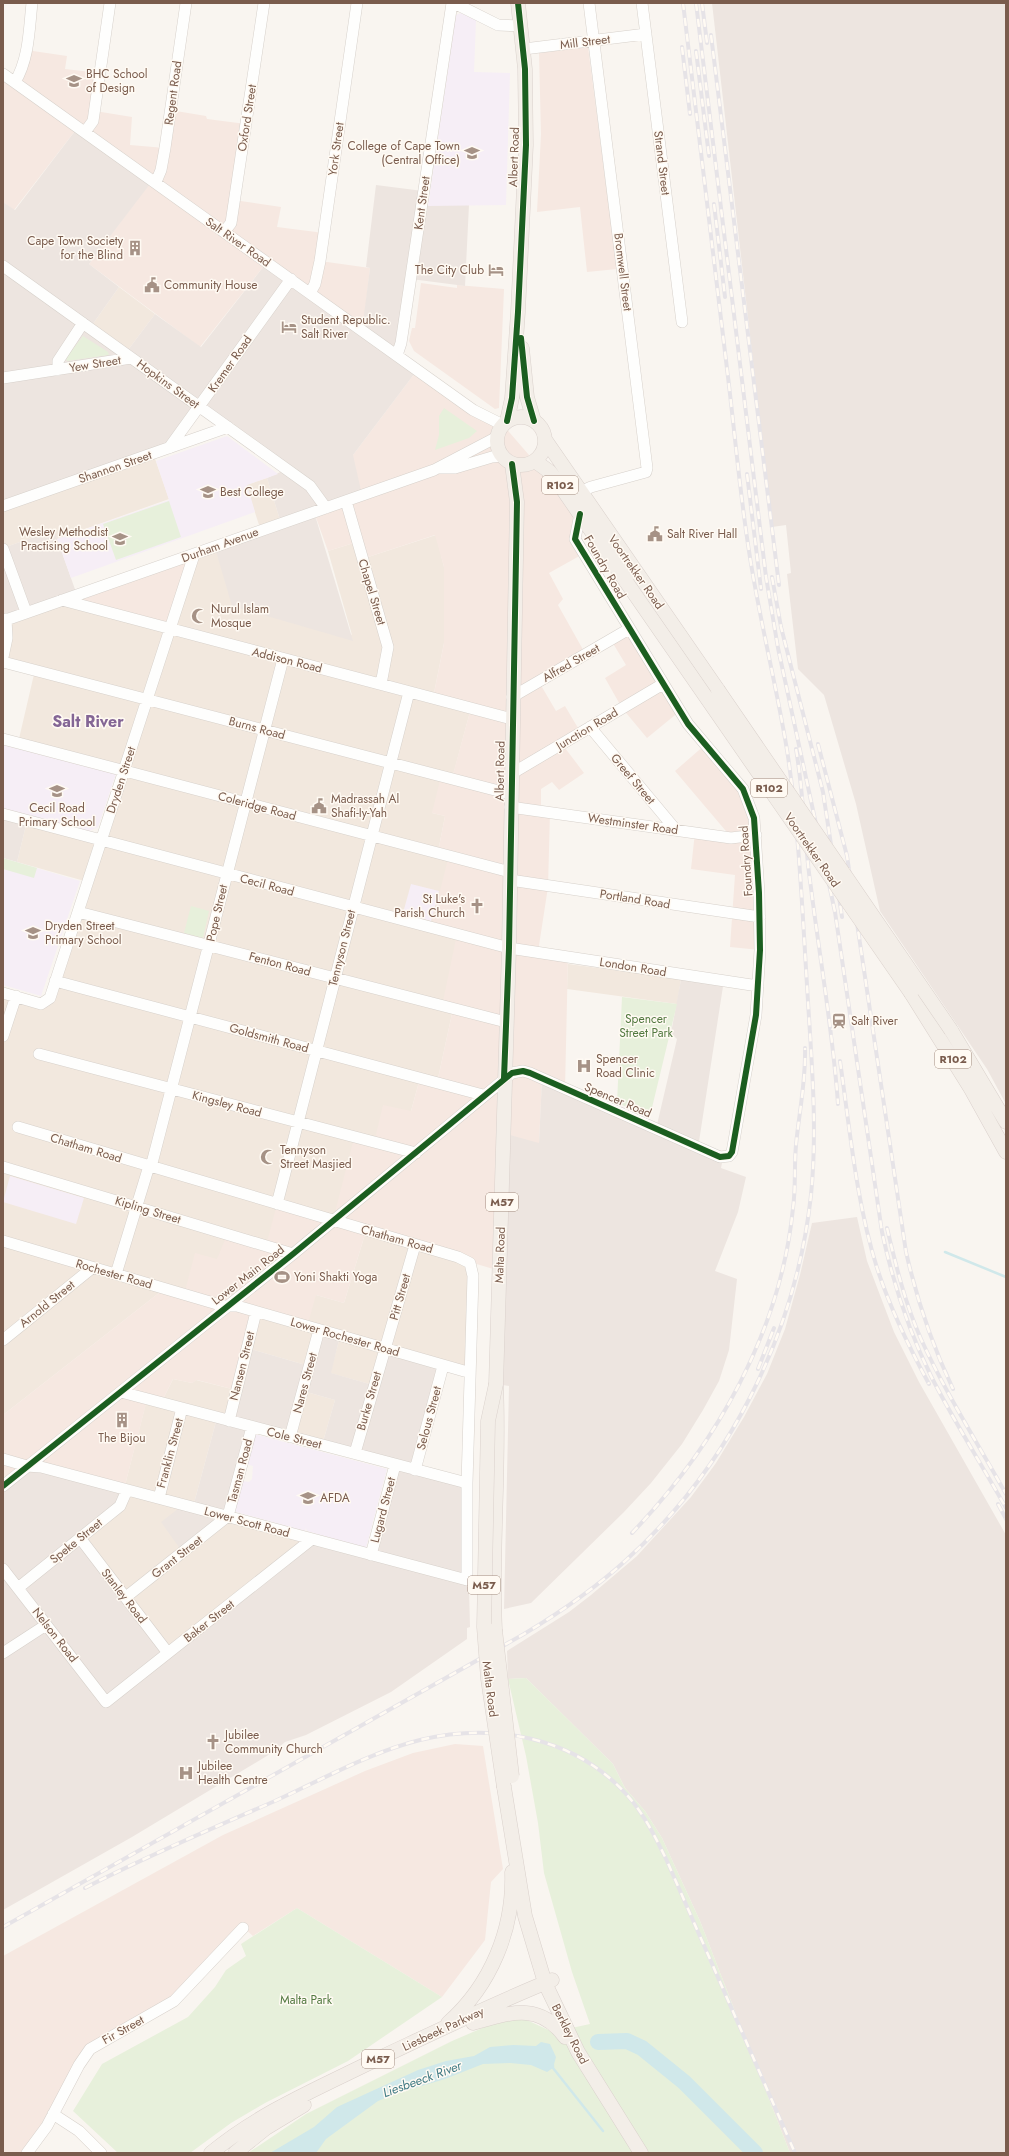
<svg xmlns="http://www.w3.org/2000/svg" width="1009" height="2156" font-family="Jost,sans-serif">
<style>
.residential{fill:#f2e8de}
.commercial{fill:#f6e8e1}
.industrial{fill:#ede5e0}
.education{fill:#f6eef6}
.green{fill:#e7f0db}
.water{fill:#d0e8ea}
.lines{fill:none;stroke-linecap:round;stroke-linejoin:round}
.stream{stroke:#d0e8ea;stroke-width:2.5}
.river{stroke:#d0e8ea;stroke-width:16}
.minor-casing{stroke:#d7d1cb;stroke-width:12}
.major-casing{stroke:#dad1cc;stroke-width:15}
.minor{stroke:#fefefd;stroke-width:11}
.major{stroke:#f3eee8;stroke-width:14}
.rail-casing{stroke:#e6e3e7;stroke-width:4}
.rail{stroke:#fffaf3;stroke-width:2.5;stroke-dasharray:8;stroke-linecap:butt}
.major-bridge-casing{stroke:#dad1cc;stroke-width:15;stroke-linecap:butt}
.major-bridge{stroke:#f3eee8;stroke-width:14}
.cycleway-casing{stroke:#fffaf3;stroke-width:8}
.cycleway{stroke:#1b5e20;stroke-width:6}
.labels{text-anchor:middle;dominant-baseline:central;stroke-width:3;stroke-linejoin:round;paint-order:stroke}
.shield{fill:#fffaf3;stroke:#a28b7f;stroke-width:1}
.shield-label{font-size:11px;font-weight:bold;fill:#7a5c4d}
.street-label{font-size:12px;fill:#7a5c4d;stroke:#fffaf3}
.poi-label{font-size:12px;fill:#7a5c4d;stroke:#fffaf3;text-anchor:start}
.park-label{font-size:12px;fill:#537a41;stroke:#fffaf3}
.water-label{font-size:13px;font-style:italic;fill:#437c86;stroke:#fffaf3}
.district-label{font-size:16px;font-weight:bold;fill:#846695;stroke:#fffaf3}
</style>
<rect width="100%" height="100%" fill="#f9f5f0"/>
<path class="residential" d="M119,287L155,314L125,354L90,328Z
M153,453L169,499L57,539L54,530L3,548V506Z
M267,478L281,523L261,531L246,485Z
M436,535L444,567V643L433,698L471,708L452,779L432,813L445,816L438,852L449,855L457,934L453,1009L437,1083L420,1078L411,1111L374,1143L333,1221L266,1246L217,1259L184,1295L164,1289L3,1415V993L44,1003L88,882L17,862L27,821L101,841L124,771L18,743L35,670L3,662V621L215,548L352,635L328,551L357,542L362,559Z
M568,964L681,979L677,1004L567,989Z
M366,1231L470,1263V1372L443,1366L373,1385L330,1373L340,1337L309,1366L247,1348L256,1312L316,1295L344,1303Z
M173,1379L192,1383L196,1380L236,1390L229,1421L217,1418L193,1507L312,1539L168,1653L80,1538L124,1489L147,1399L161,1403Z
M303,1391L335,1400L322,1445L290,1437Z"/>
<path class="commercial" d="M588,47L617,269L587,272L580,207L537,212L541,134L539,53Z
M26,50L67,56L65,69L100,73L95,111L132,117L130,145L165,148L170,110L206,116L207,119L246,124L234,200L281,207L277,227L324,233L320,261L370,268L363,330L267,262L200,347L89,264L152,180L78,127L14,210L3,202V74L15,82Z
M421,283L457,288V285L504,289L499,408L495,409L414,351L409,341L412,328H415Z
M418,369L503,425L580,514L575,539L583,554L549,573L563,599L558,605L586,655L539,682L556,711L565,706L581,733L562,744L584,773L559,790L552,782L541,789V811L550,812L548,887L538,952L568,957L565,1089L542,1079L539,1143L500,1271L366,1231L344,1303L316,1295L307,1327L256,1312L236,1390L197,1380L192,1383L173,1379L161,1403L147,1400L124,1489L3,1486V1415L164,1289L184,1295L195,1253L217,1259L227,1235L266,1246L277,1204L333,1220L354,1138L374,1143L383,1105L411,1111L420,1078L437,1083L453,1009L442,1006L457,934L431,927L449,855L438,852L445,816L432,813L441,776L452,778L471,708L433,698L444,643V567L435,535L362,559L357,542L328,551L314,512L353,455Z
M194,555L169,630L62,600Z
M629,629L680,711L647,738L622,708L605,678L626,665L611,640Z
M706,744L749,803L760,950L730,947L735,875L691,869L695,832L731,837L675,771Z
M455,1744L483,1746L503,1869L491,1882L485,1940L442,1997L297,1908L253,1936L244,1928L183,1993L97,2044L27,2153H3V1956L223,1835L365,1771L413,1753Z"/>
<path class="industrial" d="M712,3H1006V1104L987,1069L880,911L856,804L824,695L798,669L787,574L791,573L786,525L772,527Z
M78,127L153,180L89,264L119,287L90,328L125,354L155,314L201,347L267,262L362,330L370,268L366,267L376,185L423,191L422,205H469L465,286L411,279L397,355L418,369L353,455L362,495L314,512L353,641L232,606L215,548L281,523L267,478L287,469L199,407L169,448L3,506V202L15,210Z
M54,530L77,595L3,621V548Z
M3,814L27,821L17,862L3,858Z
M682,974L724,980L698,1148L723,1158L721,1168L746,1177L738,1212L715,1271L737,1279L729,1350L719,1381L703,1410L682,1444L651,1483L624,1512L531,1603L504,1609L509,1386L496,1384L503,1133L539,1143L542,1079L656,1129L677,1039L671,1033Z
M857,1217L867,1261L894,1332L919,1382L1006,1535V2153H790L700,1921L662,1838L645,1811L625,1788L613,1764L526,1678L508,1679L507,1651L569,1612L591,1595L637,1556L691,1497L716,1463L744,1417L767,1374L785,1329L800,1275L812,1223Z
M319,1330L340,1336L331,1373L373,1385L385,1349L443,1366L415,1470L467,1483V1587H469L470,1627L467,1628V1639L391,1692L306,1735L285,1742L275,1751L132,1837L3,1910V1486L27,1466L127,1490L125,1497L80,1538L168,1653L312,1539L371,1555L395,1465L322,1445L335,1400L303,1391L290,1437L252,1427L228,1516L183,1553L161,1522L183,1505L193,1507L217,1418L229,1421L247,1348L309,1366Z"/>
<path class="education" d="M461,13L476,20L474,72L510,73L506,205L428,206L456,15Z
M227,436L278,474L247,485L255,512L71,578L57,539L169,500L156,461Z
M3,745L116,774L98,827L89,831L3,809Z
M3,858L80,881L41,996L3,985Z
M411,884L439,891L431,921L403,913Z
M10,1176L84,1198L76,1224L3,1202Z
M254,1434L387,1469L366,1548L307,1531L306,1528L305,1531L233,1511L241,1484H243V1481L249,1482L252,1479L253,1466L246,1464Z"/>
<path class="green" d="M83,336L108,352L109,355L67,361L66,358Z
M444,408L477,431L469,438L435,450L439,435V416Z
M169,501L181,537L116,560L103,524Z
M3,858L37,868L34,878L3,869Z
M191,906L209,911L203,938L184,933Z
M622,997L677,1004L650,1116L617,1103Z
M526,1678L613,1764L625,1788L645,1811L662,1838L700,1921L790,2153H248L306,2114L452,2041L487,2026L520,2017L553,2032L590,2024L572,1972L544,1873L538,1823L526,1756L508,1679Z
M297,1908L442,1997L348,2061L265,2103L231,2123L190,2153H118L73,2111L102,2064L188,2017L215,1987L226,1970L246,1956L241,1944Z"/>
<path class="water" d="M541,2042L550,2044L556,2057L553,2068L547,2072L531,2065L510,2063L483,2064L445,2079L398,2093L378,2101L326,2139L316,2153H270L314,2127L337,2107L418,2070L446,2061L474,2056L490,2047L513,2045L536,2046Z"/>
<g class="lines">
<path class="stream" d="M945,1252L1006,1277
M553,2065V2068L603,2131"/>
<path class="river" d="M598,2042L627,2041L642,2048L684,2082L755,2153"/>
<g class="minor-casing">
<path id="minor" d="M454,3L498,25L521,26
M642,3L682,322
M524,49L646,34
M3,74L473,410L503,425
M15,82C29,59 29,30 32,3
M85,132L93,121L110,3
M156,182L161,170L165,148L186,3
M224,232L231,223L264,3
M3,266L310,486L326,508
M310,293L315,284L320,261L357,3
M397,355L401,343L452,3
M58,370V361L83,323
M3,378L131,358
M169,448L291,279
M438,468H455L492,457L502,456
M580,492L591,487L646,472L647,468L589,3
M346,501L388,647L381,684
M3,506L228,427
M3,549L26,612
M62,600L512,719
M3,621L434,470L497,437
M3,657L7,638L6,619
M3,662L510,794
M512,697L629,629
M590,727L676,830
M3,739L510,872
M511,774L663,684
M510,807L731,838L756,835
M3,814L509,948L758,986
M510,880L760,917
M78,912L506,1022
M55,981L483,1095
M3,993L41,1004L50,998L194,555
M3,1036L16,996
M39,1054L416,1153
M3,1167L293,1254
M151,1167L283,659
M277,1204L409,692
M3,1241L217,1304L225,1306H237L464,1371
M116,1274L149,1166
M3,1340L92,1268
M121,1392L467,1483
M229,1421L256,1312
M290,1437L319,1330
M355,1453L415,1245
M3,1459L27,1466L41,1467L467,1580V1483L473,1276L470,1263L458,1257L18,1127
M415,1470L443,1366
M3,1486L293,1254L512,1073L523,1071L530,1073L720,1157L729,1156L732,1152L756,1015L760,950L759,893L754,818L743,789L688,724L575,539L580,514
M159,1498L182,1408
M228,1516L252,1427
M80,1538L168,1653
M371,1555L395,1465
M3,1569L106,1702L312,1539
M18,1588L120,1506L127,1490
M126,1597L228,1516
M3,1653L46,1625
M53,2114L79,2131L101,2153
M27,2153L47,2126L79,2065L90,2049L174,2001L243,1928"/>
</g>
<g class="major-casing">
<path id="major" d="M522,348L527,397L534,421
M497 441a24 24 0 1 1 48 0a24 24 0 1 1-48 0Z
M507,421L512,398L518,312L526,145L525,69L518,3
M546,441L718,690
M535,461L550,472L557,481L627,583
M911,993L971,1089L1006,1152
M951,1030L1006,1122
M495,1630C491,1548 500,1466 496,1384L509,948L517,502L512,464
M504,1787L525,1916L545,1983L578,2052L641,2153
M448,2023C491,1985 514,1929 512,1872
M473,2023C509,2013 539,2001 565,2037
M211,2153C258,2114 314,2090 369,2063C429,2035 490,2005 552,1980
M235,2153L266,2128L304,2105"/>
</g>
<use href="#minor" class="minor"/>
<use href="#major" class="major"/>
<g class="rail-casing">
<path id="rail" d="M696,3L766,577L778,648L835,912L882,1232C893,1283 909,1332 932,1378C955,1423 982,1465 1006,1508
M702,3L707,43
M711,35L779,585
M682,47L690,114
M696,51L709,156
M714,204L725,297
M747,474L761,589
M772,577L781,627L823,792L842,917
M818,744L847,856L906,1252C917,1300 932,1345 953,1389
M796,749C804,795 804,841 811,888C820,960 833,1032 838,1104
M840,1061C850,1130 856,1201 877,1268C890,1308 909,1347 929,1384
M887,1228C896,1266 905,1303 921,1339C945,1392 977,1442 1006,1494
M758,1369L774,1328
M998,1504L1006,1519
M632,1533C716,1445 781,1331 793,1208C796,1187 794,1166 796,1145C799,1113 806,1081 805,1048
M85,1888C147,1856 211,1829 275,1801C321,1780 371,1752 420,1740C494,1722 575,1737 627,1795C644,1814 656,1838 667,1861L795,2153
M3,1927L524,1634C559,1613 593,1590 624,1562C728,1469 796,1334 811,1195C818,1126 811,1055 807,985C802,906 799,828 787,750C776,683 759,618 749,551C740,494 735,435 728,377C713,253 698,128 683,3"/>
</g>
<use href="#rail" class="rail"/>
<g class="major-bridge-casing">
<path id="major-bridge" d="M627,583L911,993
M718,690L951,1030
M496,1384L488,1421L484,1627L488,1679L504,1787
M495,1630L512,1776"/>
</g>
<use href="#major-bridge" class="major-bridge"/>
<g class="cycleway-casing">
<path id="cycleway" d="M521,338L527,397L534,421
M507,421L512,398L518,312L526,145L525,69L518,3
M504,1078L509,948L517,502L512,464
M3,1486L293,1254L512,1073L523,1071L530,1073L720,1157L729,1156L732,1152L756,1015L760,950L759,893L754,818L743,789L688,724L575,539L580,514"/>
</g>
<use href="#cycleway" class="cycleway"/>
</g>
<defs>
<g id="university-bare" transform="scale(1.2)"><path d="M0-5L7-2L0 1L-7-2ZM-4 1L0 2.5L4 1V4Q0 6-4 4Z" fill="#a69286" stroke="#fffaf3" stroke-width="2.5" paint-order="stroke"/></g>
<g id="building-bare" transform="scale(1.2)"><path d="M-4-6H4V6H1V3H-1V6H-4ZM-2.5-4.3h1.7v1.8h-1.7ZM.8-4.3h1.7v1.8H.8ZM-2.5-1h1.7V.8h-1.7ZM.8-1h1.7V.8H.8Z" fill="#a69286" stroke="#fffaf3" stroke-width="2.5" paint-order="stroke"/></g>
<g id="hotel-bare" transform="scale(1.2)"><path d="M-6-4.5h1.5V1H6V5H4.5V3h-9V5H-6ZM-4 0a1.8 1.8 0 1 1 3.6 0ZM.5 0V-2.5h3Q6-2.5 6 0Z" fill="#a69286" stroke="#fffaf3" stroke-width="2.5" paint-order="stroke"/></g>
<g id="civic-bare" transform="scale(1.2)"><path d="M-.6-6.5H3V-4.5H.6V-3L4-1V1h2V6H-6V1h2V-1L-.6-3ZM-1.2 2.5V6h2.4V2.5Z" fill="#a69286" stroke="#fffaf3" stroke-width="2.5" paint-order="stroke"/></g>
<g id="school-bare" transform="scale(1.2)"><path d="M0-5L7-2L0 1L-7-2ZM-4 1L0 2.5L4 1V4Q0 6-4 4Z" fill="#a69286" stroke="#fffaf3" stroke-width="2.5" paint-order="stroke"/></g>
<g id="mosque-bare" transform="scale(1.2)"><path d="M3.5-4.9A6 6 0 1 0 3.5 4.9A5 5 0 1 1 3.5-4.9Z" fill="#a69286" stroke="#fffaf3" stroke-width="2.5" paint-order="stroke"/></g>
<g id="church-bare" transform="scale(1.2)"><path d="M-1.2-6h2.4v3.5h3.3v2.4h-3.3V6h-2.4V-.1h-3.3v-2.4h3.3Z" fill="#a69286" stroke="#fffaf3" stroke-width="2.5" paint-order="stroke"/></g>
<g id="station-bare" transform="scale(1.2)"><path d="M-3-6H3Q5-6 5-4V2Q5 4 3 4L4.5 6H3L1.5 4h-3L-3 6H-4.5L-3 4Q-5 4-5 2V-4Q-5-6-3-6ZM-3.5-4v3h7v-3ZM-3.5 1v1.5H-2V1ZM2 1v1.5H3.5V1Z" fill="#a69286" stroke="#fffaf3" stroke-width="2.5" paint-order="stroke"/></g>
<g id="hospital-bare" transform="scale(1.2)"><path d="M-5-5h3v3.5h4V-5h3V5h-3V1.5h-4V5h-3Z" fill="#a69286" stroke="#fffaf3" stroke-width="2.5" paint-order="stroke"/></g>
<g id="stadium-bare" transform="scale(1.2)"><path d="M0-5a6.5 5 0 1 0 0 10a6.5 5 0 1 0 0-10ZM-3.5-1.8h7v3.6h-7Z" fill="#a69286" stroke="#fffaf3" stroke-width="2.5" paint-order="stroke"/></g>
</defs>
<g fill-rule="evenodd">
<use href="#university-bare" x="74" y="81"/>
<use href="#university-bare" x="472" y="153"/>
<use href="#building-bare" x="135" y="248"/>
<use href="#hotel-bare" x="496" y="270"/>
<use href="#civic-bare" x="152" y="285"/>
<use href="#hotel-bare" x="289" y="327"/>
<use href="#school-bare" x="208" y="492"/>
<use href="#civic-bare" x="655" y="534"/>
<use href="#school-bare" x="120" y="539"/>
<use href="#mosque-bare" x="199" y="616"/>
<use href="#school-bare" x="57" y="791"/>
<use href="#civic-bare" x="319" y="806"/>
<use href="#church-bare" x="477" y="906"/>
<use href="#school-bare" x="33" y="933"/>
<use href="#station-bare" x="839" y="1021"/>
<use href="#hospital-bare" x="584" y="1066"/>
<use href="#mosque-bare" x="268" y="1157"/>
<use href="#stadium-bare" x="282" y="1277"/>
<use href="#building-bare" x="122" y="1420"/>
<use href="#university-bare" x="308" y="1498"/>
<use href="#church-bare" x="213" y="1742"/>
<use href="#hospital-bare" x="186" y="1773"/>
</g>
<g class="labels">
<g class="shield">
<rect x="542" y="476" width="36" height="18" rx="3"/>
<rect x="751" y="779" width="36" height="18" rx="3"/>
<rect x="935" y="1050" width="36" height="18" rx="3"/>
<rect x="486" y="1193" width="32" height="18" rx="3"/>
<rect x="468" y="1576" width="32" height="18" rx="3"/>
<rect x="362" y="2050" width="32" height="18" rx="3"/>
</g>
<g class="shield-label">
<text x="560" y="485">R102</text>
<text x="769" y="788">R102</text>
<text x="953" y="1059">R102</text>
<text x="502" y="1202">M57</text>
<text x="484" y="1585">M57</text>
<text x="378" y="2059">M57</text>
</g>
<g class="street-label">
<text transform="translate(585 42) rotate(-7)">Mill Street</text>
<text transform="translate(173 93) rotate(-82)">Regent Road</text>
<text transform="translate(247 118) rotate(-81)">Oxford Street</text>
<text transform="translate(336 149) rotate(-82)">York Street</text>
<text transform="translate(514 157) rotate(-88)">Albert Road</text>
<text transform="translate(662 163) rotate(83)">Strand Street</text>
<text transform="translate(422 203) rotate(-82)">Kent Street</text>
<text transform="translate(238 242) rotate(35)">Salt River Road</text>
<text transform="translate(623 272) rotate(83)">Bromwell Street</text>
<text transform="translate(95 364) rotate(-9)">Yew Street</text>
<text transform="translate(230 364) rotate(-55)">Kremer Road</text>
<text transform="translate(168 384) rotate(36)">Hopkins Street</text>
<text transform="translate(115 467) rotate(-19)">Shannon Street</text>
<text transform="translate(220 545) rotate(-20)">Durham Avenue</text>
<text transform="translate(605 567) rotate(60)">Foundry Road</text>
<text transform="translate(636 572) rotate(55)">Voortrekker Road</text>
<text transform="translate(372 592) rotate(73)">Chapel Street</text>
<text transform="translate(287 660) rotate(14)">Addison Road</text>
<text transform="translate(571 663) rotate(-30)">Alfred Street</text>
<text transform="translate(257 728) rotate(15)">Burns Road</text>
<text transform="translate(587 729) rotate(-31)">Junction Road</text>
<text transform="translate(500 771) rotate(-89)">Albert Road</text>
<text transform="translate(633 779) rotate(50)">Greef Street</text>
<text transform="translate(121 780) rotate(-72)">Dryden Street</text>
<text transform="translate(257 806) rotate(15)">Coleridge Road</text>
<text transform="translate(633 824) rotate(8)">Westminster Road</text>
<text transform="translate(812 850) rotate(55)">Voortrekker Road</text>
<text transform="translate(746 861) rotate(-94)">Foundry Road</text>
<text transform="translate(267 885) rotate(15)">Cecil Road</text>
<text transform="translate(635 899) rotate(9)">Portland Road</text>
<text transform="translate(217 913) rotate(-77)">Pope Street</text>
<text transform="translate(342 948) rotate(-76)">Tennyson Street</text>
<text transform="translate(280 964) rotate(15)">Fenton Road</text>
<text transform="translate(633 967) rotate(9)">London Road</text>
<text transform="translate(269 1038) rotate(15)">Goldsmith Road</text>
<text transform="translate(618 1100) rotate(23)">Spencer Road</text>
<text transform="translate(227 1104) rotate(15)">Kingsley Road</text>
<text transform="translate(86 1148) rotate(17)">Chatham Road</text>
<text transform="translate(148 1210) rotate(17)">Kipling Street</text>
<text transform="translate(397 1239) rotate(16)">Chatham Road</text>
<text transform="translate(500 1255) rotate(-88)">Malta Road</text>
<text transform="translate(114 1274) rotate(16)">Rochester Road</text>
<text transform="translate(248 1275) rotate(-38)">Lower Main Road</text>
<text transform="translate(400 1297) rotate(-74)">Pitt Street</text>
<text transform="translate(47 1304) rotate(-39)">Arnold Street</text>
<text transform="translate(345 1337) rotate(16)">Lower Rochester Road</text>
<text transform="translate(242 1366) rotate(-76)">Nansen Street</text>
<text transform="translate(305 1383) rotate(-75)">Nares Street</text>
<text transform="translate(369 1401) rotate(-74)">Burke Street</text>
<text transform="translate(429 1418) rotate(-75)">Selous Street</text>
<text transform="translate(294 1438) rotate(14)">Cole Street</text>
<text transform="translate(170 1453) rotate(-75)">Franklin Street</text>
<text transform="translate(240 1471) rotate(-75)">Tasman Road</text>
<text transform="translate(383 1510) rotate(-75)">Lugard Street</text>
<text transform="translate(247 1522) rotate(15)">Lower Scott Road</text>
<text transform="translate(76 1541) rotate(-39)">Speke Street</text>
<text transform="translate(177 1557) rotate(-38)">Grant Street</text>
<text transform="translate(124 1596) rotate(52)">Stanley Road</text>
<text transform="translate(209 1621) rotate(-38)">Baker Street</text>
<text transform="translate(55 1635) rotate(52)">Nelson Road</text>
<text transform="translate(490 1689) rotate(83)">Malta Road</text>
<text transform="translate(443 2029) rotate(-25)">Liesbeek Parkway</text>
<text transform="translate(123 2030) rotate(-29)">Fir Street</text>
<text transform="translate(570 2034) rotate(63)">Berkley Road</text>
</g>
<g class="poi-label">
<text x="86" y="74">BHC School<tspan x="86" dy="14">of Design</tspan></text>
<text x="460" y="146" text-anchor="end">College of Cape Town<tspan x="460" dy="14">(Central Office)</tspan></text>
<text x="123" y="241" text-anchor="end">Cape Town Society<tspan x="123" dy="14">for the Blind</tspan></text>
<text x="484" y="270" text-anchor="end">The City Club</text>
<text x="164" y="285">Community House</text>
<text x="301" y="320">Student Republic.<tspan x="301" dy="14">Salt River</tspan></text>
<text x="220" y="492">Best College</text>
<text x="108" y="532" text-anchor="end">Wesley Methodist<tspan x="108" dy="14">Practising School</tspan></text>
<text x="667" y="534">Salt River Hall</text>
<text x="211" y="609">Nurul Islam<tspan x="211" dy="14">Mosque</tspan></text>
<text x="331" y="799">Madrassah Al<tspan x="331" dy="14">Shafi-Iy-Yah</tspan></text>
<text x="57" y="808" text-anchor="middle">Cecil Road<tspan x="57" dy="14">Primary School</tspan></text>
<text x="465" y="899" text-anchor="end">St Luke's<tspan x="465" dy="14">Parish Church</tspan></text>
<text x="45" y="926">Dryden Street<tspan x="45" dy="14">Primary School</tspan></text>
<text x="851" y="1021">Salt River</text>
<text x="596" y="1059">Spencer<tspan x="596" dy="14">Road Clinic</tspan></text>
<text x="280" y="1150">Tennyson<tspan x="280" dy="14">Street Masjied</tspan></text>
<text x="294" y="1277">Yoni Shakti Yoga</text>
<text x="122" y="1438" text-anchor="middle">The Bijou</text>
<text x="320" y="1498">AFDA</text>
<text x="225" y="1735">Jubilee<tspan x="225" dy="14">Community Church</tspan></text>
<text x="198" y="1766">Jubilee<tspan x="198" dy="14">Health Centre</tspan></text>
</g>
<g class="park-label">
<text x="646" y="1019">Spencer<tspan x="646" dy="14">Street Park</tspan></text>
<text x="306" y="2000">Malta Park</text>
</g>
<g class="water-label">
<text transform="translate(422 2079) rotate(-20)">Liesbeeck River</text>
</g>
<g class="district-label">
<text x="88" y="721">Salt River</text>
</g>
</g>
<rect width="1009" height="2156" fill="none" stroke="#7a5c4d" stroke-width="8"/>
</svg>
